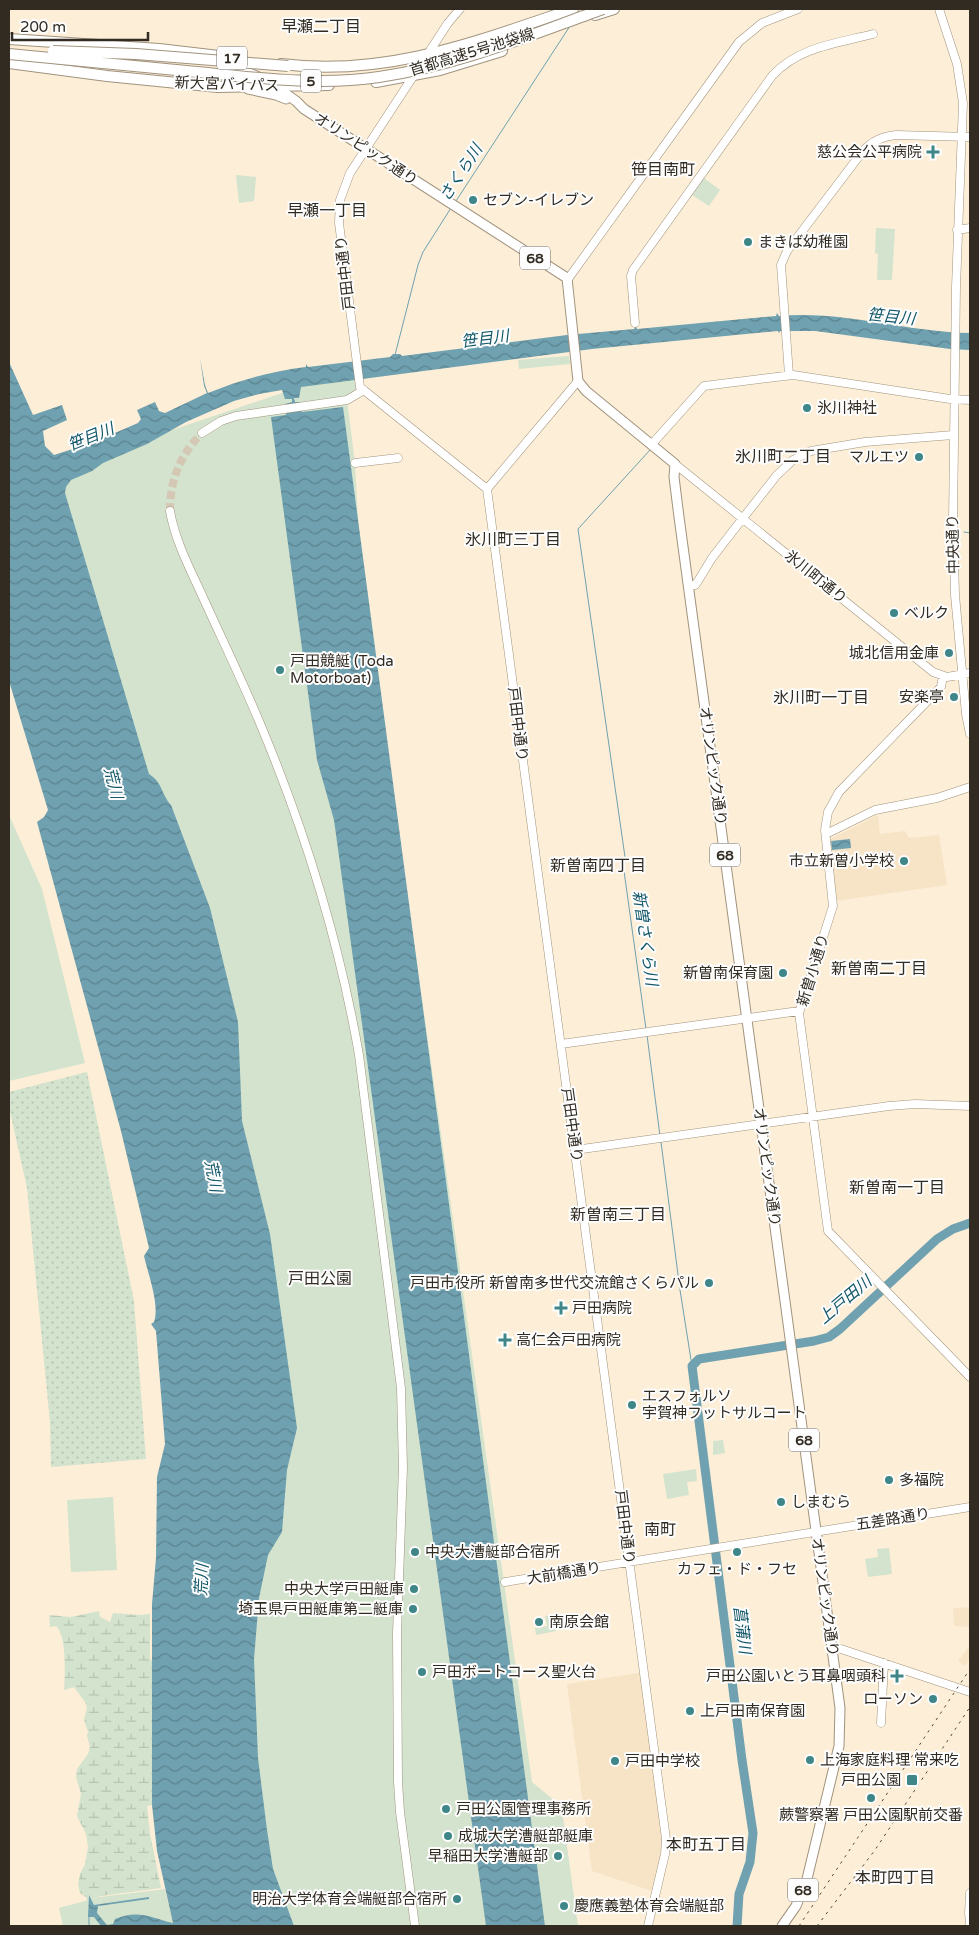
<svg xmlns="http://www.w3.org/2000/svg" width="979" height="1935" font-family="'Varela Round','Noto Sans JP',sans-serif">
<style>
.built{fill:#f7e4c6}
.grass{fill:url(#grass-dots)}
.wetland{fill:url(#wetland-marsh)}
.park{fill:#d3e3cd}
.water{fill:url(#water-waves)}
.lines{fill:none;stroke-linecap:round;stroke-linejoin:round}
.stream{stroke:#6fa1b0;stroke-width:1}
.river{stroke:#6fa1b0;stroke-width:9}
.secondary-tunnel{stroke:#d4c7b3;stroke-width:8;stroke-dasharray:8 4;stroke-linecap:butt}
.secondary-casing{stroke:#a1937e;stroke-width:9}
.primary-casing{stroke:#a1937e;stroke-width:11}
.highway-casing{stroke:#a1937e;stroke-width:12}
.secondary{stroke:#fff;stroke-width:8}
.primary{stroke:#fff;stroke-width:9}
.highway{stroke:#fff;stroke-width:10}
.rail{stroke:#4e473c;stroke-width:1;stroke-dasharray:2.5 5;stroke-linecap:butt}
.highway-bridge-casing{stroke:#a1937e;stroke-width:12;stroke-linecap:butt}
.highway-bridge{stroke:#fff;stroke-width:10}
.poi-dot{fill:#3e8687;stroke:#fdfdfd;stroke-width:2}
.labels{text-anchor:middle;dominant-baseline:central;stroke-width:4;stroke-linejoin:round;paint-order:stroke}
.shield{fill:#fdfdfd;stroke:#6e6a64;stroke-width:1}
.shield-label{font-size:14px;font-weight:bold;fill:#312b22}
.street-label{font-size:15px;fill:#312b22;stroke:#fdfdfd}
.poi-label{font-size:15px;fill:#312b22;stroke:#fdfdfd;text-anchor:start}
.neighbourhood-label{font-size:16px;fill:#312b22;stroke:#fdfdfd}
.water-label{font-size:16px;font-style:italic;fill:#135869;stroke:#fdfdfd}
</style>
<defs>
<pattern id="grass-dots" width="8" height="8" patternUnits="userSpaceOnUse" patternTransform="scale(1.25)"><rect width="8" height="8" fill="#d3e3cd"/><path d="M2 2h.1M6 6h.1" fill="none" stroke="#b6c3b0" stroke-width="1.8" stroke-linecap="round"/></pattern>
<pattern id="wetland-marsh" width="20" height="14" patternUnits="userSpaceOnUse" patternTransform="scale(1.25)"><rect width="20" height="14" fill="#d3e3cd"/><path d="M1 5h8M5 5V1M11 12h8M15 12V8" fill="none" stroke="#b6c3b0"/></pattern>
<pattern id="water-waves" width="16" height="10" patternUnits="userSpaceOnUse" patternTransform="scale(1.25)"><rect width="16" height="10" fill="#6fa1b0"/><path d="M0 5q4-4 8 0t8 0" fill="none" stroke="#5c838f"/></pattern>
</defs>
<rect width="100%" height="100%" fill="#fdeed7"/>
<path class="built" d="M878,815L880,834L905,831L909,838L939,835L947,885L835,901L830,839Z
M970,1607V1627L954,1626L953,1608Z
M970,1645V1659L965,1666L958,1661Z
M638,1673L641,1674L662,1838L661,1856L652,1891L592,1871L567,1684Z"/>
<path class="grass" d="M87,1072L134,1301L146,1459L51,1467L50,1422L27,1188L9,1107V1092Z"/>
<path class="wetland" d="M99,1611L100,1617L110,1622L113,1613L139,1615L150,1614V1660H152V1805L147,1806L150,1834L161,1888L101,1896L87,1901L86,1897L80,1893L78,1885L80,1874L85,1864L88,1847L86,1834L77,1816L81,1794L76,1777L77,1769L88,1754L90,1747L87,1736L88,1732L84,1720L87,1708L85,1702L74,1687L64,1690C65,1675 67,1635 56,1626L50,1627L49,1615L71,1617Z"/>
<path class="park" d="M236,175L256,177L254,201L239,203Z
M704,178L720,190L709,206L692,195Z
M876,228L895,229L892,280H877L878,254L875,253Z
M569,356L570,364L519,369L518,360Z
M358,370L364,390L347,400L355,463L358,520L370,654L417,963L532,1782L555,1801L563,1817L578,1926H246L230,1344L21,481L300,387Z
M9,815L42,889L85,1063L9,1081Z
M723,1440L725,1453L713,1455V1441Z
M696,1469L697,1481L687,1482L689,1495L667,1499L663,1474Z
M113,1497L117,1570L71,1572L67,1500Z
M889,1548L892,1574L868,1577L865,1559L878,1557L877,1549Z
M553,1615L556,1631L536,1635L535,1628L547,1626L545,1616Z
M165,1889L174,1926H63L59,1908L100,1897Z"/>
<path class="water" d="M777,313L779,316C843,310 906,332 970,333V350L950,349L815,331H780L779,333L778,331L592,349L301,387L299,398H294L295,402H300L302,412L343,407L545,1926H486L334,820L317,760L271,417L286,415L285,404L292,402V399H285L282,390L259,394L234,401L186,422L147,444L103,463L92,471L71,480L66,487L65,493L149,774C163,783 161,794 171,805L210,908L238,1022L242,1121L270,1234L297,1428L287,1470L282,1532L268,1555L259,1598L254,1659L258,1758L267,1830L273,1869L294,1926H101L94,1917H88L89,1895L94,1905L149,1897V1899L98,1906L97,1913L107,1925L113,1924L115,1919C139,1909 151,1918 173,1923L157,1851L152,1805V1604L156,1558L157,1477L165,1444L156,1331L151,1324L154,1322C160,1305 148,1274 144,1256L149,1248L121,1131L37,822L44,817L48,810L9,681V362L33,415L62,405L67,420L43,431L45,446L54,455L94,442L138,423L141,419L137,410L155,402L159,411L165,413L207,393L204,386L200,358L205,385L208,393C240,380 272,371 306,367V364L308,367L390,357L393,354H400L402,356L567,335L634,329L636,326L637,329L776,316Z
M850,839L851,848L832,850L831,841Z"/>
<g class="lines">
<path class="stream" d="M456,201L570,26
M395,355L418,265L423,252L451,208
M964,532L970,533
M646,1029L624,871L625,857L578,529L650,450
M647,1035L660,1136
M661,1142L680,1290L692,1366
M89,1926V1917"/>
<path class="river" d="M737,1926L739,1894L750,1862L753,1833L742,1760L692,1366L699,1359L814,1341L829,1337L840,1329L937,1239L953,1229L970,1223"/>
<path class="secondary-tunnel" d="M170,511C170,480 180,455 202,433"/>
<g class="secondary-casing">
<path id="secondary" d="M460,9L448,23L350,173L340,200L339,223L360,387L487,489L666,1839L665,1854L648,1926
M939,9L957,64L963,103L956,287L953,521L955,595L966,714L970,734
M957,230L970,228
M568,279L739,42L762,23L798,9
M635,323L631,276L633,270L772,76C798,47 838,43 873,34
M789,375L781,265L787,251L863,151C872,141 883,136 896,135L970,137
M202,433L221,421L236,416L347,400L364,390
M652,444L704,386L793,375L950,399L970,400
M355,463L398,458
M675,464L933,672L947,677L970,673
M487,489L578,381
M170,511C175,540 189,567 201,593C220,635 241,678 259,721C304,828 339,940 359,1055L401,1388L403,1467L397,1634L398,1782L400,1812L415,1926
M689,586L695,585L698,581L712,558L743,518L777,475L793,460L811,451L865,442L953,435
M943,676L941,687L839,792L828,812L825,830L833,906L799,1013L828,1231L970,1377
M826,834L875,810L937,798L970,787
M561,1044L799,1011
M575,1150L889,1106L915,1104L970,1106
M505,1582L970,1507
M832,1646L970,1692
M881,1723L884,1663
M970,1893L969,1913L970,1925"/>
</g>
<g class="primary-casing">
<path id="primary" d="M227,63L261,78
M272,84L296,101L304,109L567,278L578,381L586,391L675,464L674,477L679,517L840,1708L839,1746L807,1879L796,1906L782,1926
M248,89L276,95L286,99"/>
</g>
<g class="highway-casing">
<path id="highway" d="M595,15L614,9
M9,39L159,49L219,56
M9,63L107,76L218,87L329,85
M281,64C386,77 475,42 573,9
M376,82L440,70L502,51"/>
</g>
<use href="#secondary" class="secondary"/>
<use href="#primary" class="primary"/>
<use href="#highway" class="highway"/>
<path class="rail" d="M799,1926L970,1669
M817,1926L875,1850L970,1707"/>
<g class="highway-bridge-casing">
<path id="highway-bridge" d="M53,51L136,54L288,66
M9,54C72,60 135,66 197,72C258,78 319,86 379,77C457,66 530,35 603,9"/>
</g>
<use href="#highway-bridge" class="highway-bridge"/>
</g>
<g class="poi-dot">
<path d="M930.5 144.5h5v5h5v5h-5v5h-5v-5h-5v-5h5z"/>
<circle cx="473" cy="200" r="5"/>
<circle cx="748" cy="242" r="5"/>
<circle cx="807" cy="408" r="5"/>
<circle cx="919" cy="457" r="5"/>
<circle cx="894" cy="613" r="5"/>
<circle cx="949" cy="653" r="5"/>
<circle cx="280" cy="670" r="5"/>
<circle cx="954" cy="697" r="5"/>
<circle cx="904" cy="861" r="5"/>
<circle cx="783" cy="973" r="5"/>
<circle cx="709" cy="1283" r="5"/>
<path d="M558.5 1300.5h5v5h5v5h-5v5h-5v-5h-5v-5h5z"/>
<path d="M502.5 1332.5h5v5h5v5h-5v5h-5v-5h-5v-5h5z"/>
<circle cx="632" cy="1405" r="5"/>
<circle cx="889" cy="1480" r="5"/>
<circle cx="781" cy="1502" r="5"/>
<circle cx="415" cy="1552" r="5"/>
<circle cx="737" cy="1552" r="5"/>
<circle cx="414" cy="1589" r="5"/>
<circle cx="413" cy="1609" r="5"/>
<circle cx="539" cy="1622" r="5"/>
<circle cx="422" cy="1672" r="5"/>
<path d="M894.5 1668.5h5v5h5v5h-5v5h-5v-5h-5v-5h5z"/>
<circle cx="933" cy="1699" r="5"/>
<circle cx="690" cy="1711" r="5"/>
<circle cx="810" cy="1760" r="5"/>
<circle cx="615" cy="1761" r="5"/>
<rect x="906" y="1774" width="12" height="12" rx="2.5"/>
<circle cx="871" cy="1798" r="5"/>
<circle cx="446" cy="1809" r="5"/>
<circle cx="448" cy="1836" r="5"/>
<circle cx="558" cy="1856" r="5"/>
<circle cx="457" cy="1899" r="5"/>
<circle cx="564" cy="1906" r="5"/>
</g>
<g class="labels">
<g class="shield">
<rect x="217" y="46.5" width="30" height="23" rx="4"/>
<rect x="301" y="69.5" width="20" height="23" rx="4"/>
<rect x="520" y="246.5" width="30" height="23" rx="4"/>
<rect x="710" y="843.5" width="30" height="23" rx="4"/>
<rect x="789" y="1428.5" width="30" height="23" rx="4"/>
<rect x="788" y="1878.5" width="30" height="23" rx="4"/>
</g>
<g class="shield-label">
<text x="232" y="58">17</text>
<text x="311" y="81">5</text>
<text x="535" y="258">68</text>
<text x="725" y="855">68</text>
<text x="804" y="1440">68</text>
<text x="803" y="1890">68</text>
</g>
<g class="street-label">
<text transform="translate(472 52) rotate(-17)">首都高速5号池袋線</text>
<text transform="translate(227 84) rotate(2)">新大宮バイパス</text>
<text transform="translate(366 149) rotate(33)">オリンピック通り</text>
<text transform="translate(345 273) rotate(-97)">戸田中通り</text>
<text transform="translate(953 544) rotate(-91)">中央通り</text>
<text transform="translate(816 577) rotate(39)">氷川町通り</text>
<text transform="translate(518 724) rotate(83)">戸田中通り</text>
<text transform="translate(713 766) rotate(82)">オリンピック通り</text>
<text transform="translate(813 970) rotate(-73)">新曽小通り</text>
<text transform="translate(572 1125) rotate(82)">戸田中通り</text>
<text transform="translate(767 1167) rotate(82)">オリンピック通り</text>
<text transform="translate(893 1519) rotate(-9)">五差路通り</text>
<text transform="translate(625 1527) rotate(83)">戸田中通り</text>
<text transform="translate(564 1573) rotate(-9)">大前橋通り</text>
<text transform="translate(825 1597) rotate(82)">オリンピック通り</text>
</g>
<g class="poi-label">
<text x="922" y="152" text-anchor="end">慈公会公平病院</text>
<text x="483" y="200">セブン-イレブン</text>
<text x="758" y="242">まきば幼稚園</text>
<text x="817" y="408">氷川神社</text>
<text x="909" y="457" text-anchor="end">マルエツ</text>
<text x="904" y="613">ベルク</text>
<text x="939" y="653" text-anchor="end">城北信用金庫</text>
<text x="290" y="661">戸田競艇 (Toda<tspan x="290" dy="17">Motorboat)</tspan></text>
<text x="944" y="697" text-anchor="end">安楽亭</text>
<text x="894" y="861" text-anchor="end">市立新曽小学校</text>
<text x="773" y="973" text-anchor="end">新曽南保育園</text>
<text x="699" y="1283" text-anchor="end">戸田市役所 新曽南多世代交流館さくらパル</text>
<text x="572" y="1308">戸田病院</text>
<text x="516" y="1340">高仁会戸田病院</text>
<text x="642" y="1396">エスフォルソ<tspan x="642" dy="17">宇賀神フットサルコート</tspan></text>
<text x="899" y="1480">多福院</text>
<text x="791" y="1502">しまむら</text>
<text x="425" y="1552">中央大漕艇部合宿所</text>
<text x="737" y="1569" text-anchor="middle">カフェ・ド・フセ</text>
<text x="404" y="1589" text-anchor="end">中央大学戸田艇庫</text>
<text x="403" y="1609" text-anchor="end">埼玉県戸田艇庫第二艇庫</text>
<text x="549" y="1622">南原会館</text>
<text x="432" y="1672">戸田ボートコース聖火台</text>
<text x="886" y="1676" text-anchor="end">戸田公園いとう耳鼻咽頭科</text>
<text x="923" y="1699" text-anchor="end">ローソン</text>
<text x="700" y="1711">上戸田南保育園</text>
<text x="820" y="1760">上海家庭料理 常来吃</text>
<text x="625" y="1761">戸田中学校</text>
<text x="901" y="1780" text-anchor="end">戸田公園</text>
<text x="456" y="1809">戸田公園管理事務所</text>
<text x="871" y="1815" text-anchor="middle">蕨警察署 戸田公園駅前交番</text>
<text x="458" y="1836">成城大学漕艇部艇庫</text>
<text x="548" y="1856" text-anchor="end">早稲田大学漕艇部</text>
<text x="447" y="1899" text-anchor="end">明治大学体育会端艇部合宿所</text>
<text x="574" y="1906">慶應義塾体育会端艇部</text>
</g>
<g class="neighbourhood-label">
<text x="321" y="27">早瀬二丁目</text>
<text x="663" y="170">笹目南町</text>
<text x="327" y="211">早瀬一丁目</text>
<text x="783" y="457">氷川町二丁目</text>
<text x="513" y="540">氷川町三丁目</text>
<text x="821" y="698">氷川町一丁目</text>
<text x="598" y="866">新曽南四丁目</text>
<text x="879" y="969">新曽南二丁目</text>
<text x="897" y="1188">新曽南一丁目</text>
<text x="618" y="1215">新曽南三丁目</text>
<text x="320" y="1279">戸田公園</text>
<text x="660" y="1530">南町</text>
<text x="706" y="1845">本町五丁目</text>
<text x="895" y="1878">本町四丁目</text>
</g>
<g class="water-label">
<text transform="translate(461 173) rotate(-57)">さくら川</text>
<text transform="translate(891 317) rotate(6)">笹目川</text>
<text transform="translate(485 339) rotate(-7)">笹目川</text>
<text transform="translate(91 437) rotate(-22)">笹目川</text>
<text transform="translate(113 783) rotate(76)">荒川</text>
<text transform="translate(645 938) rotate(82)">新曽さくら川</text>
<text transform="translate(213 1176) rotate(79)">荒川</text>
<text transform="translate(845 1300) rotate(-40)">上戸田川</text>
<text transform="translate(202 1580) rotate(-87)">荒川</text>
<text transform="translate(742 1630) rotate(83)">菖蒲川</text>
</g>
</g>
<rect width="979" height="1935" fill="none" stroke="#312b22" stroke-width="20"/>
<path d="M12 32v8h136v-8" fill="none" stroke="#312b22" stroke-width="2.5"/>
<text x="20" y="32" font-size="15" fill="#312b22" stroke="#fdfdfd" stroke-width="4" paint-order="stroke">200 m</text>
</svg>
